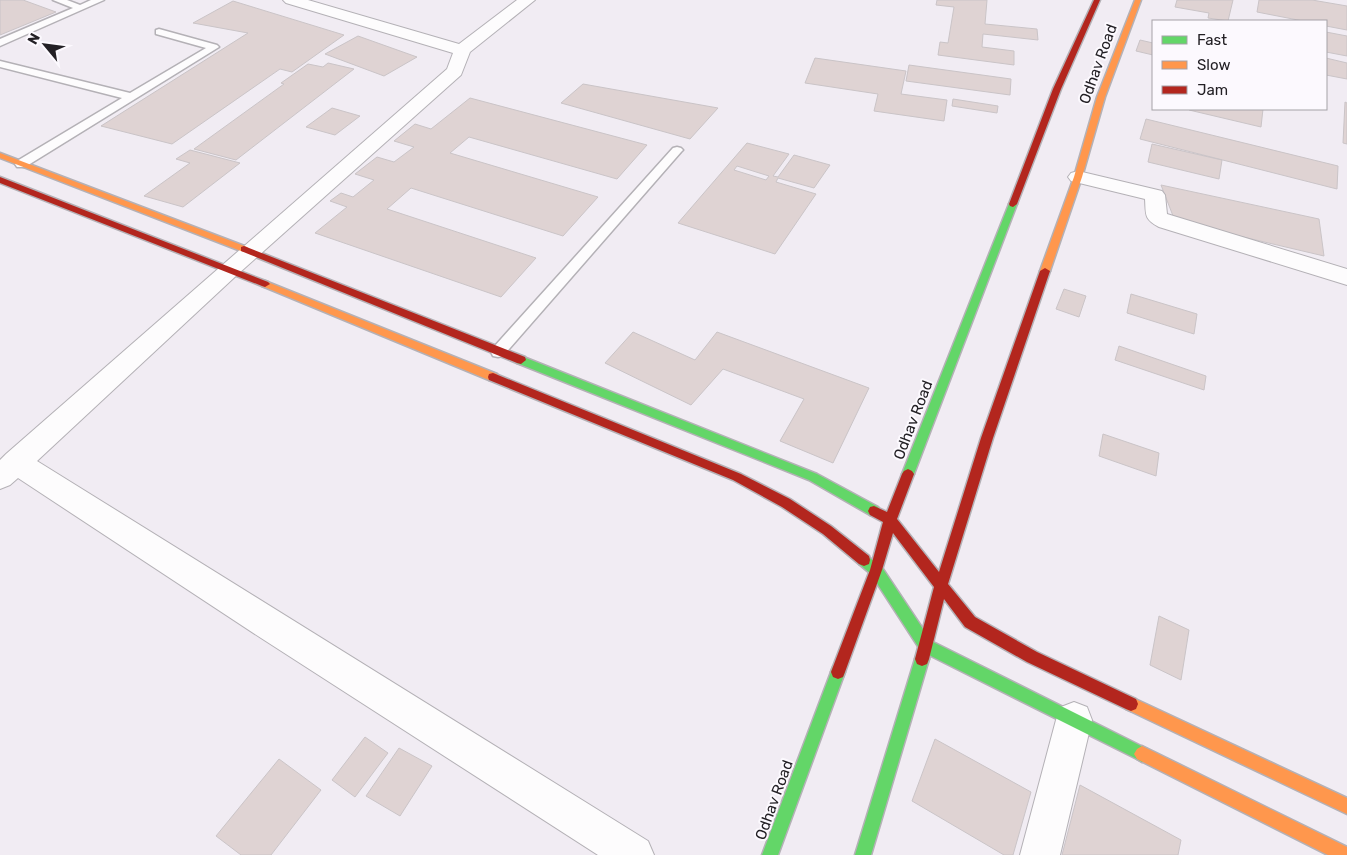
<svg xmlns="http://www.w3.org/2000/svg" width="1347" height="855" font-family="Rubik,sans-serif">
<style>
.building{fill:#dfd3d3;stroke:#cac4c7;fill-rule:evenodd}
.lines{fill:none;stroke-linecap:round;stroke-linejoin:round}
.lane-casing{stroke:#b4b1b6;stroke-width:3}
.street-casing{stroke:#b4b1b6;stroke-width:2}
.fast-casing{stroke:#b4b1b6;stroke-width:3}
.slow-casing{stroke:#b4b1b6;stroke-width:3}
.jam-casing{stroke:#b4b1b6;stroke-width:3}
.lane{fill:#fdfcfd;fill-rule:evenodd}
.street{fill:#fdfcfd;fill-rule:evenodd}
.fast{fill:#63d668;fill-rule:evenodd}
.slow{fill:#ff974d;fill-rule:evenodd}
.jam{fill:#b3261e;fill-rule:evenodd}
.labels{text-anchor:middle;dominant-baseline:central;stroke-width:4;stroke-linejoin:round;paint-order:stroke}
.street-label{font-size:15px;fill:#232025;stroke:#fcf9fe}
</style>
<rect width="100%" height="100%" fill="#f1ecf3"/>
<path class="building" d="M0,0H23L56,12L0,35Z
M937,0H987L985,24L1037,29L1038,40L983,34L982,47L1014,51V65L938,55L940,42L948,43L954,7L936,5Z
M1177,0H1233L1228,21L1208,18L1209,13L1175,7Z
M1259,0H1312L1347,6V30L1326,26V21H1303L1257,12Z
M233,1L344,35L292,72L280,69L172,144L101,126L248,33L193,23Z
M1326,32L1347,36V56L1326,52Z
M358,36L417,57L384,76L325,54Z
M1140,40L1153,43V55L1136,51Z
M815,58L906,71L901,94L947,100L944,121L874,111L878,94L805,83Z
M1326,58L1347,63V79L1326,75Z
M328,63L354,69L236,160L194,149L284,84L281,83L308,64L323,67Z
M909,65L1011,79L1010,95L906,81Z
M583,84L718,108L690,139L561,103Z
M470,98L647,145L617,179L469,137L450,153L598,197L563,236L411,188L387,209L536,258L501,297L315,233L347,207L330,201L341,193L353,197L374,180L355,174L377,157L394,162L414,147L394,141L415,124L431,129Z
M953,99L998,106L997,113L952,106Z
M1345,102L1347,103V144L1343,143Z
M332,108L360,116L335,135L306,127Z
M1189,109H1263L1261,127L1189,110Z
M1146,119L1338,166L1337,189L1140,139Z
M747,143L789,154L773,176L778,177L794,155L830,165L814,188L778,178L776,182L816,194L775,254L678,223ZM737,166L769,176L766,180L734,170Z
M1152,144L1222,160L1219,179L1148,162Z
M190,150L240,163L183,207L144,196L190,163L176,159Z
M1161,185L1319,219L1324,256L1175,221Z
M1064,289L1086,296L1079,317L1056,309Z
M1131,294L1197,314L1194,334L1127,313Z
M633,332L695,360L717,332L869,388L833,463L780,441L804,399L723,369L691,405L605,363Z
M1119,346L1206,376L1204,390L1115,360Z
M1103,434L1159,453L1156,476L1099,456Z
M1159,616L1189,630L1181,680L1150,665Z
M365,737L388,753L355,797L332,780Z
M935,739L1031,792L1013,855H1004L912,801Z
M399,748L432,766L400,816L366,796Z
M279,759L321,790L271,855H241L216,836Z
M1080,785L1181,840L1178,855H1062Z"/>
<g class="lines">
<g class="lane-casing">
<path id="lane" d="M53,0H67L80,5L91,0H104L0,46V39L73,8Z
M159,29L217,45L219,47L25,167H17L15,164L17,161L122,98L0,67V61L130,93L206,48L156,34V30Z
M677,147L681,148L683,150L681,152L503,356L498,357L493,356L491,352L493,348L673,148Z"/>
</g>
<g class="street-casing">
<path id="street" d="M283,0H308L459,44L517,0H535L470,52L461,75L238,274L37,461L648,841L654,855H598L261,638L18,478L10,485L0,489V460L6,454L447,69L453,53L286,3Z
M1078,171L1162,191L1165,195L1167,214L1347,269V285L1159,227C1144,219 1146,215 1145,199L1071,181L1068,177L1071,173Z
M1074,702L1087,707L1092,720L1060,855H1020L1056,720L1061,707Z"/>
</g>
<g class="fast-casing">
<path id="fast" d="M1013,201L1017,204L914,474L912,477L908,479L904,477L902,474L1009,204Z
M521,356L817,474L878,507L880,511L878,515L874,516L870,515L809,480L517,363L516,360Z
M864,554L881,566L931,641L1147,749L1150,754L1147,759L1142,762L1137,759L921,651L871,574L859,564L858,560L859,556Z
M922,652L927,654L929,659L871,855H855L915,659L917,654Z
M838,665L843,667L845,672L778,855H762L831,672L833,667Z"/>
</g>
<g class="slow-casing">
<path id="slow" d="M1135,0H1141L1105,97L1082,177L1050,271L1045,274L1042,273L1040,271L1074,177L1097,97Z
M0,153L247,247L249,249L244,252L241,251L0,158Z
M265,281L497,374L498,377L497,380H489L262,286L260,284Z
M1131,697L1347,798V814L1126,709L1124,704L1126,699Z
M1142,746L1347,847V855H1328L1137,759L1134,754L1137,749Z"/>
</g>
<g class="jam-casing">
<path id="jam" d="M1094,0H1100L1061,89L1017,204L1013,207L1010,206L1009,204L1053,89Z
M0,177L268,282L270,284L265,287L262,286L0,183Z
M244,246L525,357L526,360L521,364L517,363L241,251V247Z
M1045,268L1050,271L993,438L948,584L975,617L1037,652L1136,699L1138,704L1136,709L1131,711L1126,709L1027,662L965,627L944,599L929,659L927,664L922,666L917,664L915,659L934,587L893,533L882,570L845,672L843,677L838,679L833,677L831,672L870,570L883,522L870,515L868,511L870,507L874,506L887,512L902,474L904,471L908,469L912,471L914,474L897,519L939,572L981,438L1040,271Z
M493,373L741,474L790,499L831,526L869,556L870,560L869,564L864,566L859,564L823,534L782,507L733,480L489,380L488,377L489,374Z"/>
</g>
<use href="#lane" class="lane"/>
<use href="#street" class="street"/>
<use href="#fast" class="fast"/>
<use href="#slow" class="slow"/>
<use href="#jam" class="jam"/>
</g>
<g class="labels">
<g class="street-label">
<text transform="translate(1098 64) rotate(-70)">Odhav Road</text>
<text transform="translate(913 420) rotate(-69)">Odhav Road</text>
<text transform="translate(774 800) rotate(-70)">Odhav Road</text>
</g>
</g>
<rect x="1152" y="20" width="175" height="90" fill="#fcf9fe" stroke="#a5a2a7"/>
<rect x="1162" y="36" width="25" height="8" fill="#63d668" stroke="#a5a2a7"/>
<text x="1197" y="45" font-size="15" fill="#232025">Fast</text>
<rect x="1162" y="61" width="25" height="8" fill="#ff974d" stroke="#a5a2a7"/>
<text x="1197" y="70" font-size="15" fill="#232025">Slow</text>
<rect x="1162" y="86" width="25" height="8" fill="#b3261e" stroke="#a5a2a7"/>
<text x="1197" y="95" font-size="15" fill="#232025">Jam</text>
<g transform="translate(45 45) rotate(299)" stroke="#fcf9fe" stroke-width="4" paint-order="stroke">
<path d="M0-4L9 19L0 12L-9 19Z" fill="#232025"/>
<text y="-8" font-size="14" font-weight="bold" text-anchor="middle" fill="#232025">N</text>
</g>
</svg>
